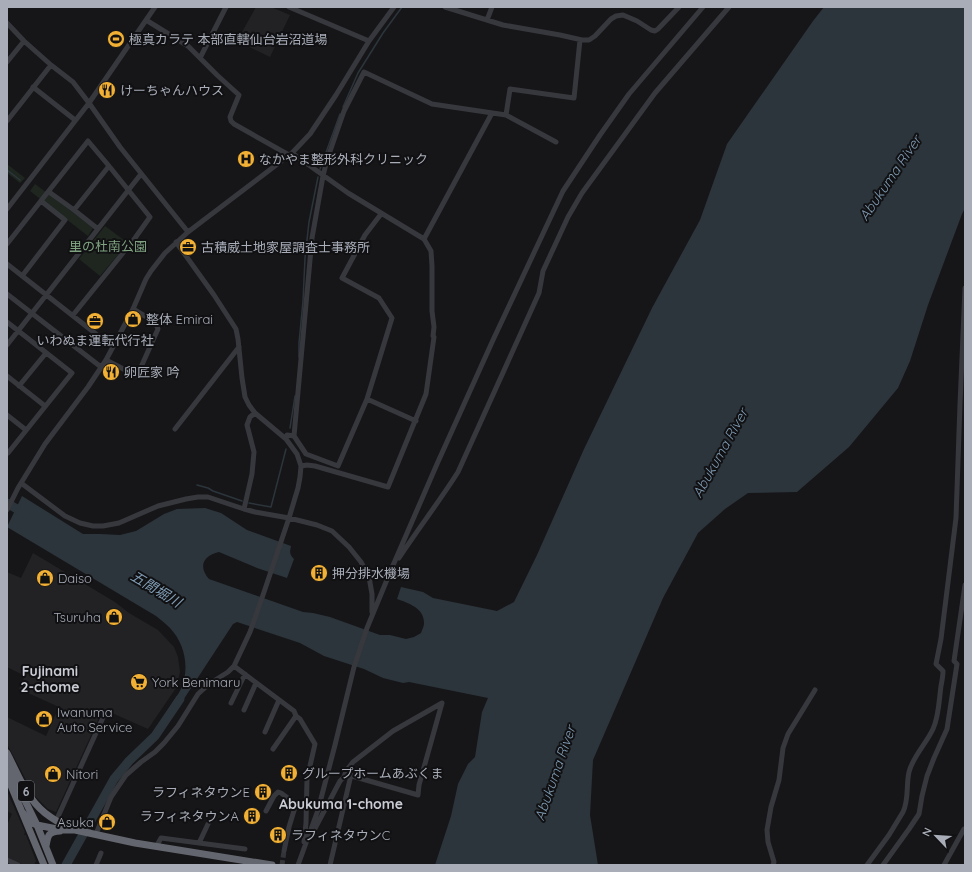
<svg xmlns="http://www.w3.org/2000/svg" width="972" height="872" font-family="Quicksand,'Noto Sans JP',sans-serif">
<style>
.built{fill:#222225}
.green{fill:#1e261f}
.water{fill:#2c353c}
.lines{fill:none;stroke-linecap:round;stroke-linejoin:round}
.stream{stroke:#2c353c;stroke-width:1.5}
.river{stroke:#2c353c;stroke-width:9}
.minor-tunnel{stroke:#333438;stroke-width:5;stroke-dasharray:5 2.5;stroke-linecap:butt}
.minor{stroke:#37383d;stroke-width:5}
.highway{stroke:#63666e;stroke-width:7}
.labels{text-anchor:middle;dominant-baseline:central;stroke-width:4;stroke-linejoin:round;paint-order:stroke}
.shield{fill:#111113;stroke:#7b7e86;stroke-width:1}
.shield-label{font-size:12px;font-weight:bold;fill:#a8adb8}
.poi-label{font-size:13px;fill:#a8adb8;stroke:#111113;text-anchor:start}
.park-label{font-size:13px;fill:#7fa381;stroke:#111113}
.water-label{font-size:14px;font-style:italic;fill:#7f9bb3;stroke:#111113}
.neighbourhood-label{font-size:14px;font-weight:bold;fill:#c9ccd4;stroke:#111113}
</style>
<rect width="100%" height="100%" fill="#161618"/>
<path class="built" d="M256,7H271L290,15L270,57L237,41Z
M33,553L115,602L129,613L158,630L174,647L178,657L180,672L176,688L148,729L103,709L56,812L48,809L34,795L7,744V717L46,736L59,707L19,689L25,676L7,667V572L21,578Z
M7,791L25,832L24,835H26L36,861L34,865H24L7,858V825L12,814L7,811Z"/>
<path class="green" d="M7,164L25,178L20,183L7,173Z
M35,184L75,214L93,228L88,236L30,191Z
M105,226L128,243L100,276L79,259Z"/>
<path class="water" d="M824,7H965V208L962,214L928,305L910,361L898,388L849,447L797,492L748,493L725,509L698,533L663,598L593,760L590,815L598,865H435L451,816L458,784L468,764L475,757L482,712L488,698L409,682L403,683L383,678L364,669L324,656L300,643L237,622L233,624L176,711L170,707C173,701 178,695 181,689C190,668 185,644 170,628C166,624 161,620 156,616L7,527L22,496L83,534H100L120,535L136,531L164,514L177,509L205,508L221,513L247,530L291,546C290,552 289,554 294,559L287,578L257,568L219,552C203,556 198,566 209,579L303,612L313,613L330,617L380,635H390L406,639L414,637L421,633C422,630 424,626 424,624C425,608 408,603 397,599L401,587L423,592L433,598L497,611L514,602L537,555L584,449L652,308L700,220L727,144L813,21Z"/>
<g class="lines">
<path class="stream" d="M343,107L358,73L383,33L402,7
M320,169L340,114
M7,170L20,180
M299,357V343L303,301L305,258L309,222L318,177
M290,428L295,396
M197,485L208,488L213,491L242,501
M249,503L271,507L286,449"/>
<path class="river" d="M7,503L25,514
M66,865L114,779L129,761L155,736L180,699"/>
<path class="minor-tunnel" d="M282,865L284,851"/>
<path class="minor" d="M289,7L369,41
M445,7L503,25L560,35L582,40H589L595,36L611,19L616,16L623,15L637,21L651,30L655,31L658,29L679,7
M146,20L188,46L217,75L239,95L230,117L231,121L234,124L289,155
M487,20L492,7
M7,23L24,41L51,65L73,82L89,103L120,147L188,232
M200,58L226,7
M7,62L24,41
M33,87L75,120
M506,115L510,89L574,98L580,40
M7,121L51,65
M292,153L348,193L424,239L431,251L432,266V311L434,327L433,336L434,337L426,394L388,487L315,466L307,465L301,466
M49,192L74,210L109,166
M7,209L89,103L155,7
M74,210L98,229
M424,239L492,113
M7,244L88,141L109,166L150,217L135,238L73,315
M7,264L96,334
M22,276L65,220L41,201
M7,294L101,367
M7,322L72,373L8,453L7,452
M7,345L141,174
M106,360L137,376L158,329L155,322L133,309
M7,376L45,406
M19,386L46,353
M367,399L416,421
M7,415L26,430
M175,429L239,347
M294,436L306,454L338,466L367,399L392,318L379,298L342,278L365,235L381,214
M286,439L287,435L294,436L312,238L323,176L327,160L344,111L364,72L432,104L506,115L556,142
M21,483L65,516L80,523L93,526H103L119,523L158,506L186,499L198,497H208L244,509L255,512L289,518L317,525L332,531L349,547L361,562L369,577L372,594V612
M244,509L252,474L254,452L247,425L250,417L255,413
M7,510L18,488L45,444L88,387L106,360L133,309L146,279L151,271L165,253L188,232L292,153L310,134L336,95L369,41L394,7
M399,558C418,529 439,502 458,472L539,293L543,271L568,217L582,193L655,93L729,7
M234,666L294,711L296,716L300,719L315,744L307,779L306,823L304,842
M231,703L245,674
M244,710L256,683
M265,732L279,700
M273,749L296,716
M266,811L274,796L278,792L281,793L296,804
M56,821L106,711
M96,834L111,797L126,775L141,762L155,752L164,743L178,726L198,694L209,684L228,672L234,666L250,632L263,595L289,518L298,488L300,477L301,466L297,454L286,439L255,413L249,405L245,397L242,378L238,339L236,329L214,295L176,242
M311,836L340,781C344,777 347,775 352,776L418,795L419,785L442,703L393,731L353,762L346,771L344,777
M199,843L208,824
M156,847L161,838L245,849
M284,851L289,827L296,804L306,806
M7,860L18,865
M96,865L101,853
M298,865L318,810L335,745L354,667L367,628L391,570L437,464L493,340L563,191L600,135L629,94L703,7
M330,865L351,775
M773,865L774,862L768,842L767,830L771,807L779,780L783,748L788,734L815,690
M867,865L889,835L903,812C909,800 906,785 909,772C913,756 926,744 933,729C939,716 939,700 941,686C942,681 943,676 943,671L936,664L941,639L956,518L960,404L965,288
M883,865L909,829L919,814L922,796L927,776L934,758L947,729L957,664L954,661L965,585
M944,865L964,829H965"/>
<path class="highway" d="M7,753C18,774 26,798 45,813C54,820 63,825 72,829
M7,764L37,825L53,865
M7,776L44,865
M23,813L27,819L32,823L37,825L62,830H75L135,843L272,865
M46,846C48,835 48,832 60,831"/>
</g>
<defs>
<g id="stadium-disc" transform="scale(0.9)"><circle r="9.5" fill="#f2b134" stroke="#111113"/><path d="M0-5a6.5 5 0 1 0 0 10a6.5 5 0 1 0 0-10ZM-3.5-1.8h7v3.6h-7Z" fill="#111"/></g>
<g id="restaurant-disc" transform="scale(0.9)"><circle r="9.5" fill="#f2b134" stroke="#111113"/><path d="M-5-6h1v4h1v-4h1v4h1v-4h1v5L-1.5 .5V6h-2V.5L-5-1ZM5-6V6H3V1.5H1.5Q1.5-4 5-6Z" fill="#111"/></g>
<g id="hospital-disc" transform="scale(0.9)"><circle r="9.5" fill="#f2b134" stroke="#111113"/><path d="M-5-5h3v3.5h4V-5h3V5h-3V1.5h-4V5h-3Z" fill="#111"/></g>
<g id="office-disc" transform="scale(0.9)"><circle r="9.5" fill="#f2b134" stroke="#111113"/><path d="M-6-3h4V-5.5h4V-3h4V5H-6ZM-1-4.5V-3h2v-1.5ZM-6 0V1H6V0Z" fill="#111"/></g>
<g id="shop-disc" transform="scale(0.9)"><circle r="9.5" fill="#f2b134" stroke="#111113"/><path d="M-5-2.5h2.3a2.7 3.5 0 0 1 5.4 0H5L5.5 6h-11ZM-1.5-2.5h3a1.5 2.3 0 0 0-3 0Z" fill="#111"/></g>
<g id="building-disc" transform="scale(0.9)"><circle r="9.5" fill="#f2b134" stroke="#111113"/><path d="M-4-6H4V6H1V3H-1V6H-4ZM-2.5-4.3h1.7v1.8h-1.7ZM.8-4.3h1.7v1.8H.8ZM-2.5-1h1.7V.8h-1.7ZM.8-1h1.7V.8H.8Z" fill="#111"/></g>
<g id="supermarket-disc" transform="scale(0.9)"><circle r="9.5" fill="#f2b134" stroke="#111113"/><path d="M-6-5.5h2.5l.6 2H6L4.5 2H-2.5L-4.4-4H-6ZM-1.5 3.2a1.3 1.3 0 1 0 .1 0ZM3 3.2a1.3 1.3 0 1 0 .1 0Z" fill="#111"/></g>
</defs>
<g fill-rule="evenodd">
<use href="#stadium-disc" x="116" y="39"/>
<use href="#restaurant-disc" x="107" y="90"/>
<use href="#hospital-disc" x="246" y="159"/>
<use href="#office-disc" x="188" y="247"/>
<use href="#shop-disc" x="133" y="319"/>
<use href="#office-disc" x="95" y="321"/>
<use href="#restaurant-disc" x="111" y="372"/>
<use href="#building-disc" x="319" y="573"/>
<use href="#shop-disc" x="45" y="578"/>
<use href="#shop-disc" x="114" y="617"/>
<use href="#supermarket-disc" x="139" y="682"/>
<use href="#shop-disc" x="44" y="719"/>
<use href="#building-disc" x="289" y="773"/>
<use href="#shop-disc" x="53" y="774"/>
<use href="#building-disc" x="263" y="792"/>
<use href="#building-disc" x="252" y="816"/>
<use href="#shop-disc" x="107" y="822"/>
<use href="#building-disc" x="278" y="835"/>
</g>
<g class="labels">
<rect class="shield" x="18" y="781" width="16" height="20" rx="3"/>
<g class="shield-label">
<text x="26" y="791">6</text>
</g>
<g class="poi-label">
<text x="129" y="39">極真カラテ 本部直轄仙台岩沼道場</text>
<text x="120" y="90">けーちゃんハウス</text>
<text x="259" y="159">なかやま整形外科クリニック</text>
<text x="201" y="247">古積威土地家屋調査士事務所</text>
<text x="146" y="319">整体 Emirai</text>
<text x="95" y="340" text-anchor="middle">いわぬま運転代行社</text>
<text x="124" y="372">卵匠家 吟</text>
<text x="332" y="573">押分排水機場</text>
<text x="58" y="578">Daiso</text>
<text x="101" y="617" text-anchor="end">Tsuruha</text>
<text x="152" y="682">York Benimaru</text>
<text x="57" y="712">Iwanuma<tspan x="57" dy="15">Auto Service</tspan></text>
<text x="302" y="773">グループホームあぶくま</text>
<text x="66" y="774">Nitori</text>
<text x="250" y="792" text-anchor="end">ラフィネタウンE</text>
<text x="239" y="816" text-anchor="end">ラフィネタウンA</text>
<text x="94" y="822" text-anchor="end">Asuka</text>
<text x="291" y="835">ラフィネタウンC</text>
</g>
<g class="park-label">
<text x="108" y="246">里の杜南公園</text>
</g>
<g class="water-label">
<text transform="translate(890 178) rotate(-56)">Abukuma River</text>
<text transform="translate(720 453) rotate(-61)">Abukuma River</text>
<text transform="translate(156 589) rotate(31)">五間堀川</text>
<text transform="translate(555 773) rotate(-71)">Abukuma River</text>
</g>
<g class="neighbourhood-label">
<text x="50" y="671">Fujinami<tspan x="50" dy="16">2-chome</tspan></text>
<text x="341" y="804">Abukuma 1-chome</text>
</g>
</g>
<rect width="972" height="872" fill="none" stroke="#a8adb8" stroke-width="16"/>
<g transform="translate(936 836) rotate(295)" stroke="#111113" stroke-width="3" paint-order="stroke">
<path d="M0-3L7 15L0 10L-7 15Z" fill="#a8adb8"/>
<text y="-6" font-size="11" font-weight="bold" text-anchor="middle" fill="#a8adb8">N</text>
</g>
</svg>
